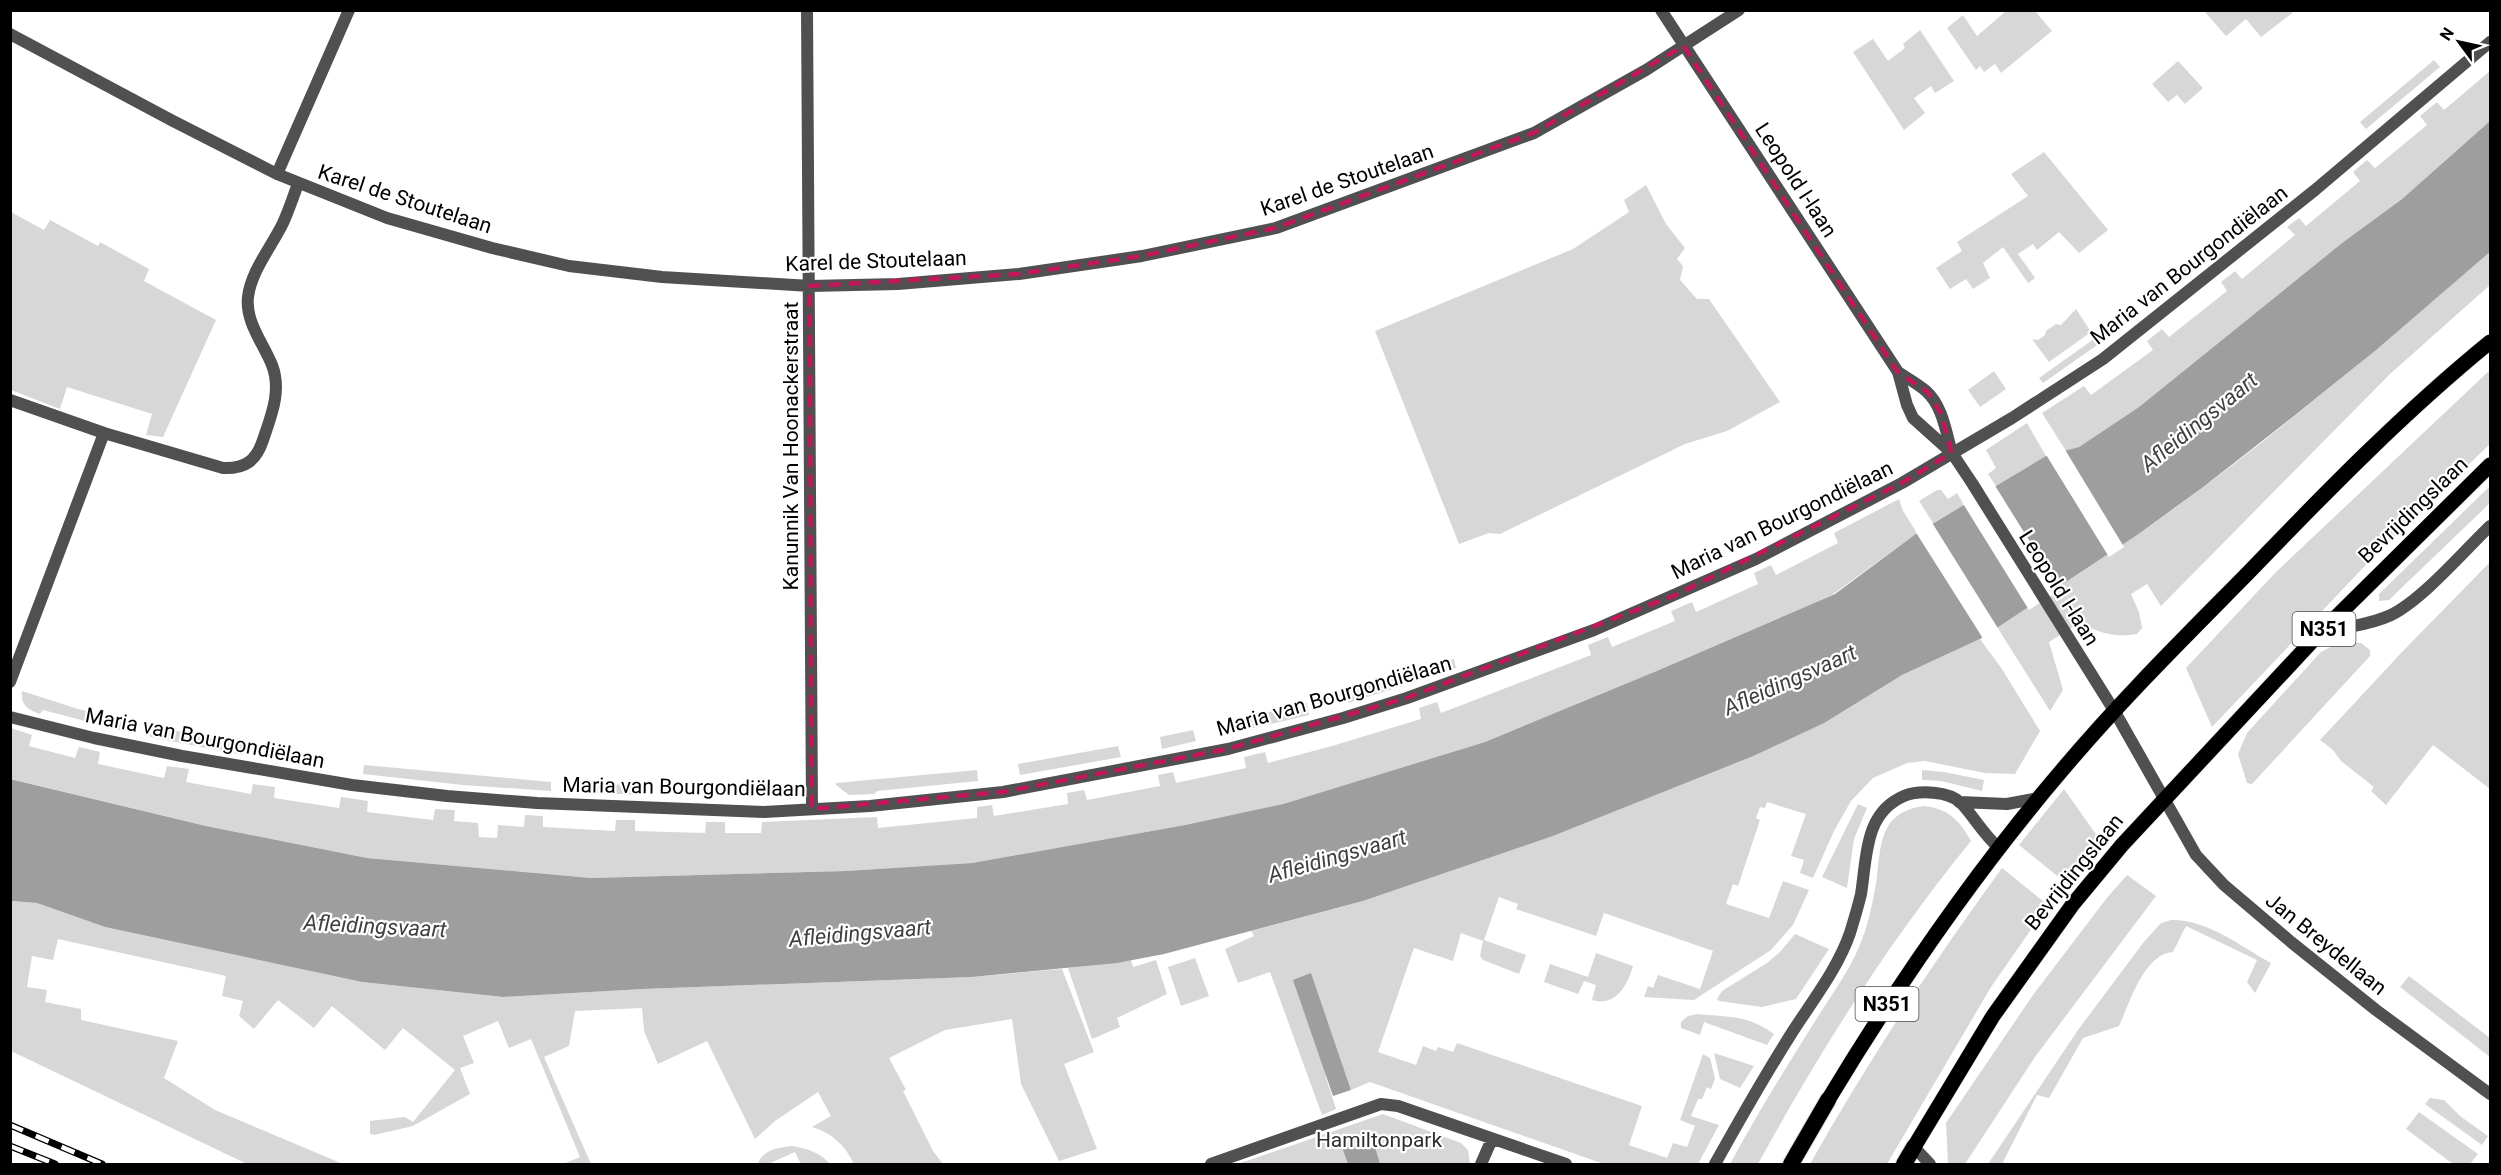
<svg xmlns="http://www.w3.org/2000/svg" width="2501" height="1175" font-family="Roboto,sans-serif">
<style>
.green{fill:#d7d7d7}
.water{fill:#9e9e9e}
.pier{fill:#fff}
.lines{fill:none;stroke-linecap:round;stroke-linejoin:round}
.primary-casing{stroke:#dbdbdb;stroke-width:16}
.trunk-casing{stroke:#dbdbdb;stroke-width:18}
.minor{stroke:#505050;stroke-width:12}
.tertiary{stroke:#505050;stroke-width:12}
.primary{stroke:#000;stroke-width:15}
.trunk{stroke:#000;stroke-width:16}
.rail-casing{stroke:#000;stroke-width:7}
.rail{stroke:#fff;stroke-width:4.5;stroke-dasharray:14;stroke-linecap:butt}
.marked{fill:none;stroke:#c2185b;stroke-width:4.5;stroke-dasharray:12 8;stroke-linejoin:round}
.labels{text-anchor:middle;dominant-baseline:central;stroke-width:4.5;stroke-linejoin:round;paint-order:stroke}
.shield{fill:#fff;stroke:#4c4c4c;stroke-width:1.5}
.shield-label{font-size:20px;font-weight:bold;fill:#000}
.street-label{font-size:21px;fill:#000;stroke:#fff}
.park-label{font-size:21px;fill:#2e2e2e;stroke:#fff}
.water-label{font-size:22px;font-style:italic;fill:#3f3f3f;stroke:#fff}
</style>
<rect width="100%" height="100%" fill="#fff"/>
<path class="green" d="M2035,11L2052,31L2001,73L1995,64L1984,72L1980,66L1976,70L1947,28L1963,15L1977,36L2006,11Z
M2204,11H2295L2261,37L2246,19L2226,36Z
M1920,30L1954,81L1935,93L1931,86L1914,98L1925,113L1904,130L1853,52L1873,39L1888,61L1905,48L1903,44Z
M2434,60L2440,67L2366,129L2360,122Z
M2178,61L2203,88L2185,104L2177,95L2168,102L2152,84Z
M2490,71V121L2402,199L2342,243L2139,407L2079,447L2066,451L2042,413L2084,386L2091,395L2153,350L2147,341L2162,329L2169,337L2227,291L2221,282L2235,271L2242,279L2295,235L2287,227L2299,218L2306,226L2360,181L2353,172L2367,160L2375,168L2427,125L2420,116L2437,102L2444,110Z
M2044,152L2108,230L2079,253L2059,232L2037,250L2033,244L2018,254L2035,278L2028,283L2003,247L1983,263L1990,278L1973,289L1966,279L1950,289L1936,268L1962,251L1957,242L2028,196L2011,174Z
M1646,185L1666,224L1685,248L1677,259L1683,266L1680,280L1697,299H1709L1780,402L1727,431L1685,444L1500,534L1489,533L1459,544L1375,331L1573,249L1629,212L1624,200Z
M11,212L44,230L50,220L98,246L100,242L149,269L144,281L216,320L163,437L146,435L152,414L67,387L60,409L11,390Z
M2242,222L2246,226L2176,283L2172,279Z
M2490,252V285L2390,374L2161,606L2147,584L2131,594L2139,612L2142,628L2137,634C2115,638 2100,633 2080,623L2049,642L2063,690L2050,711L1997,627C2066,582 2135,538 2201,489C2301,414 2396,333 2490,252Z
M2076,309L2091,332L2049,362L2032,339L2038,340L2045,335L2046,331L2056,324L2061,325Z
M2101,334L2106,339L2043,383L2039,378Z
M2490,370V444L2379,551L2212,727L2186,668L2276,572Z
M1994,371L2006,389L1980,407L1968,390Z
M2027,423L2046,456L1996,486L1988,474L1996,468L1986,450Z
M2490,486V503L2389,600L2379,601V594Z
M1937,490H1941L1948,499L1957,493L1964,505L1933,523L1919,501Z
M1899,499L1903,511L1917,533L1832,595L1659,670L1485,742L1283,804L1185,825L972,863L846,871L591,878L367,858L206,826L11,779V728L32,735L29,746L75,758L79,747L100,752L98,764L164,778L167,766L189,769L186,782L251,794L253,784L275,787L274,798L339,808L341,797L368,801L367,812L433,820L435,809L455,810L454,821L478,823L479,837L497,838L498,825L524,827L525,815L543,816V827L615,831L616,820H635V831L705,833L706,822H725V833H761L762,822L877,817L878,828L977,818V807L992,805L994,816L1068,804L1067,793L1084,790L1087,800L1160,786L1158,775L1173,772L1176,783L1246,768L1244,757L1265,752L1268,763L1332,746L1421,719L1419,708L1437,702L1441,713L1591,655L1588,645L1608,637L1612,647L1675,621L1671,611L1692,602L1696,612L1758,584L1754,573L1771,565L1776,575L1838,543L1834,533Z
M2490,562V789L2433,745L2386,805L2371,791L2374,787L2341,761L2333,750L2320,740L2403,651Z
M1980,639L2002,669L2040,731L2015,774L1985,773L1925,761L1907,763L1873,778L1851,801L1834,831L1813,878L1800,873L1804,860L1791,856L1806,814L1767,802L1765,808L1760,807L1756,818L1760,820L1738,886L1733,884L1726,904L1769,918L1783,881L1809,890L1793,925L1771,950L1694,1000L1644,997L1648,986L1653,988L1658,975L1700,989L1713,951L1604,913L1596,936L1516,909L1518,904L1499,897L1484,940L1526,955L1519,974L1483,960L1480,956L1483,941L1461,933L1453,961L1414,948L1378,1052L1416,1065L1423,1046L1436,1051L1438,1047L1453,1052L1457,1043L1642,1106L1629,1145L1667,1158L1673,1143L1687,1147L1695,1126L1680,1120L1703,1054L1710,1058L1715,1079L1711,1089L1707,1087L1702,1099H1698L1691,1116L1719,1125L1698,1164H1604L1370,1082L1351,1090L1311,974L1326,1078L1336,1109L1322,1115L1270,972L1238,983L1225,949L1254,936L1251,931L1363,901L1553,836L1751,757L1902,675Z
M2349,642L2361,643L2370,650V656L2252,784L2247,783L2238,754L2247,733L2321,652L2334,645Z
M1454,659L1456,668L1415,682L1412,672Z
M1400,676L1402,686L1348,703L1344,692Z
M22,691L78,709L127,720L123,731L43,710L40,714C28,710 20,705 22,691Z
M1307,703L1309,715L1233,733L1230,721Z
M153,726L245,745L243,755L150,737Z
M1193,730L1196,741L1162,749L1160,737Z
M1118,746L1121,757L1020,775L1018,764Z
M364,765L551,782V791L463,785L363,774Z
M977,770L978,781L877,791L874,794L849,795L836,785V783Z
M1922,770L1944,772L1984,780L1982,791L1941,781L1922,780Z
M594,783L645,786L644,795L593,793Z
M2064,789L2100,840L2066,883L2019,845Z
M1858,804L1867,808L1854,839L1847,888L1822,877Z
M1925,806C1949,809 1960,821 1971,841C1890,940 1819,1052 1758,1164H1730C1755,1118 1783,1072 1812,1026C1831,995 1854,966 1865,931C1871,913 1874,895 1877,877C1881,842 1881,811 1925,806Z
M2002,868L2048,905L1991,987L1887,1164H1810C1868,1061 1932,964 2002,868Z
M2127,875L2156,896L2035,1057L1965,1164H1948L1946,1123L2033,995L2106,899Z
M10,901L37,903L105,927L362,982L503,997L643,989L972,977L1062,969L1094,1052L1064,1064L1097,1149L1059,1161L1021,1084L1012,1019L945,1030L889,1058L906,1090L903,1091L933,1151L943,1164H854C845,1145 832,1133 812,1127L831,1116L818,1092L775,1121L755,1139L707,1041L658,1064L644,1031L642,1008L575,1011L569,1046L544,1057L591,1164H563L580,1157L531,1039L509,1048L498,1021L463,1036L474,1063L460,1068L470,1094L413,1126L374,1135L370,1134V1121L405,1117L413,1122L455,1070L403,1028L385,1050L332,1006L314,1028L278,1000L254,1029L239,1016L243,1001L222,996L226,976L58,939L53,960L32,956L27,987L47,990L45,1002L81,1009V1020L178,1041L164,1078L215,1110L343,1164H247L11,1051Z
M2171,920C2207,919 2240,946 2271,963L2255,993L2247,982L2257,960L2186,926L2173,952C2144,954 2130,1002 2119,1026L2083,1038L2049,1098L2037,1095L2002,1164H1988L2078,1030L2143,943L2161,923Z
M1795,934L1829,949L1796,999L1762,1007L1719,1001L1717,999L1722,991L1767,963L1780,952Z
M1596,953L1633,966C1627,986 1616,1007 1592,1000L1596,985L1584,981L1578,994L1544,982L1550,964L1588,977Z
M1195,958L1209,996L1181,1006L1168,967Z
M1131,960L1133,967L1156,960L1167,994L1117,1018L1120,1027L1092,1039L1068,968Z
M2409,976L2490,1038V1057L2400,987Z
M1697,1014C1728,1017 1748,1015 1774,1034L1767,1045L1704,1022L1700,1035L1681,1028V1022L1688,1016Z
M1714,1053L1754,1066L1740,1088L1720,1079Z
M2430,1098L2444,1100L2460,1116L2488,1136L2482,1145L2425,1104Z
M2419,1112L2478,1154L2470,1164H2453L2406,1129Z
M1383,1114L1461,1143L1468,1150L1470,1164H1238Z
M793,1146C807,1149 820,1152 830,1164H801L795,1152L768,1164H758C762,1150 779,1147 793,1146Z"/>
<path class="water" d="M2490,121V252L2376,350L2294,416L2202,488L2137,535L1980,639L1902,675L1824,723L1751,757L1553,836L1363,901L1164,954L1117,963L972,977L643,989L503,997L362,982L105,927L37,903L11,901L10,779L206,826L367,858L591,878L846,871L972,863L1185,825L1283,804L1485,742L1659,670L1835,594L1917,533L2046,456L2079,447L2139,407L2342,243L2402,199Z
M1311,973L1351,1090L1333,1096L1293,980Z
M1371,1134L1380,1164H1348L1341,1144Z"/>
<path class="pier" d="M2064,448L2124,547L2109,557L2045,453Z
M1994,484L2060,590L2029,610L1962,502Z
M1931,521L1999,630L1984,640L1915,531Z"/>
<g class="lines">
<g class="primary-casing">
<path id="primary" d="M1828,1100C1898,984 1975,872 2063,769C2121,700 2185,637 2248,573C2325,493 2404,412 2490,342
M1914,1147L1993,1016L2073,904L2122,845L2316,637L2490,465"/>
</g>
<g class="trunk-casing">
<path id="trunk" d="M1791,1164L1828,1100
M1904,1164L1914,1147"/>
</g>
<path class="minor" d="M807,10L812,809
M10,34L173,121L277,174L387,218L492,248L569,266L662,277L810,286L898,284L1019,274L1142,256L1276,228L1534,133L1646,70L1739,10
M277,174L349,10
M10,400L104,433
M2320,635C2343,626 2368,626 2391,615C2422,600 2464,551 2490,526
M10,682L104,433L223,468C245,469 256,461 263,440C271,416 282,391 272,365C263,343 245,321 248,297C251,271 272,246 283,223C289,210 293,197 298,184
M10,717L94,738L182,756L352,785L447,796L537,803L764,812L870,806L1003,792L1228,749L1343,718L1407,698L1594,630L1756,559L1902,483L2012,418L2103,359L2315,190L2490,42
M1959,802L2007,804L2039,798
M1914,1147L1930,1164
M1211,1164L1381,1104L1398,1106L1566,1164
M1481,1164L1492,1139
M1715,1164C1740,1119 1765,1075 1793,1031C1813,1000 1838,968 1850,933C1854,920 1858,907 1861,894C1867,857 1864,813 1904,796C1919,790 1949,791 1961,803C1975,818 1983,834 1999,848"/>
<path class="tertiary" d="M1661,10L1898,372L1907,405L1913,418L1952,453L1972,483L2115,712L2196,855L2224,885L2291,942L2376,1010L2490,1094
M1898,372C1907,378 1918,384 1926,391C1943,406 1946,433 1952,453"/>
<use href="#primary" class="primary"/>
<use href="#trunk" class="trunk"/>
<g class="rail-casing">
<path id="rail" d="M10,1125L102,1164
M10,1146L55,1164"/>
</g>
<use href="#rail" class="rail"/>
</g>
<path class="marked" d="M1684,46L1898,372L1928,392L1942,415L1952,453L1902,483L1676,595L1407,698L1228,749L1003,792L812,809L810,286L1019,274L1142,256L1276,228L1534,133Z"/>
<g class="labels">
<g class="shield">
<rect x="2292.5" y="612" width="63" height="34" rx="4.5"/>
<rect x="1855.5" y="987" width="63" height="34" rx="4.5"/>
</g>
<g class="shield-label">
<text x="2324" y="629">N351</text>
<text x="1887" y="1004">N351</text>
</g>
<g class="street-label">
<text transform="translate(1347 180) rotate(-19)">Karel de Stoutelaan</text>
<text transform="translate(1796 180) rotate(57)">Leopold I-laan</text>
<text transform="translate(405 199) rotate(18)">Karel de Stoutelaan</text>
<text transform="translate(876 261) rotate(-2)">Karel de Stoutelaan</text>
<text transform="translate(2189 265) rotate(-38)">Maria van Bourgondiëlaan</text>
<text transform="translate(791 446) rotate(-90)">Kanunnik Van Hoonackerstraat</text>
<text transform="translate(2413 510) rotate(-44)">Bevrijdingslaan</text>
<text transform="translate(1782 520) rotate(-26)">Maria van Bourgondiëlaan</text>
<text transform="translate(2059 588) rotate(58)">Leopold I-laan</text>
<text transform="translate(1334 696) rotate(-16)">Maria van Bourgondiëlaan</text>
<text transform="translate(205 738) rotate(11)">Maria van Bourgondiëlaan</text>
<text transform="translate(684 787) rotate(1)">Maria van Bourgondiëlaan</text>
<text transform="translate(2074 872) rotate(-51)">Bevrijdingslaan</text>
<text transform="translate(2326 944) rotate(39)">Jan Breydellaan</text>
</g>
<g class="park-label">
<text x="1379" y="1140">Hamiltonpark</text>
</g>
<g class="water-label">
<text transform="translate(2199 422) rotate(-39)">Afleidingsvaart</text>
<text transform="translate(1790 680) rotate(-24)">Afleidingsvaart</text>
<text transform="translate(1337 856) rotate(-16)">Afleidingsvaart</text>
<text transform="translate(375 926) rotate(3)">Afleidingsvaart</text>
<text transform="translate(860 933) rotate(-5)">Afleidingsvaart</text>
</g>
</g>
<rect width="2501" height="1175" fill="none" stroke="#000000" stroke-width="24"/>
<g transform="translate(2459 42) rotate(303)" stroke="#ffffff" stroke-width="4.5" paint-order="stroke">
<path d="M0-4.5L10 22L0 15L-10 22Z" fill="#000000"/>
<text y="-9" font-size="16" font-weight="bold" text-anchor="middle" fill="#000000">N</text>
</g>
</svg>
